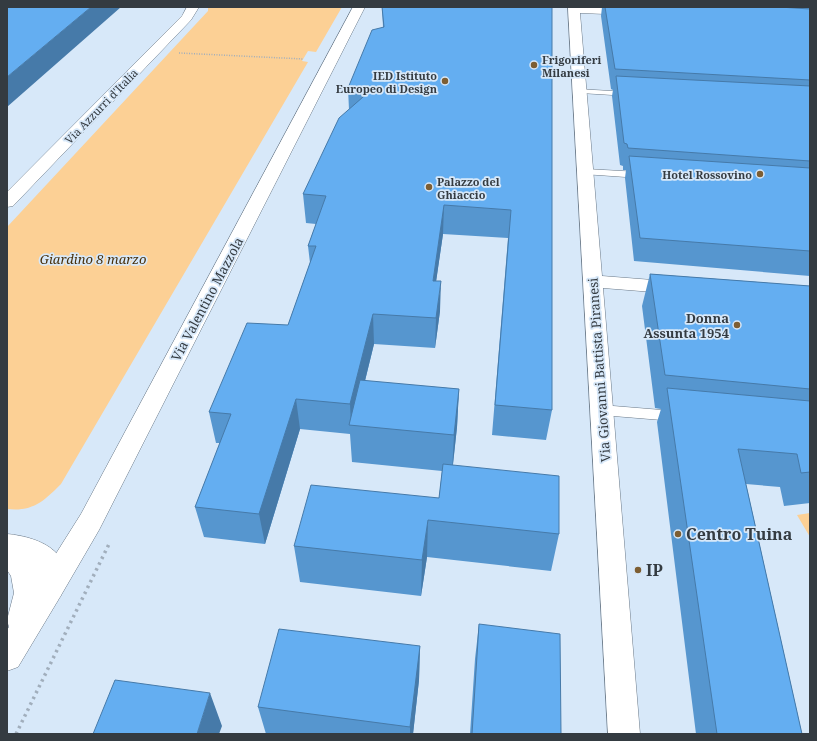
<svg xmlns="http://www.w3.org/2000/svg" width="817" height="741" font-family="'Noto Serif',serif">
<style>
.green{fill:#fcd095}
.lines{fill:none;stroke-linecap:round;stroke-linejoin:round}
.lane-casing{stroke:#6a7988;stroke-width:1}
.street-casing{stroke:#6a7988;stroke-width:1}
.secondary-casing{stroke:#6a7988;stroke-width:1}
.path-far1{stroke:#a1aebc;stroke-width:1.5;stroke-dasharray:1 1.5;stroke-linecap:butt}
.path{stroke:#a1aebc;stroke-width:3.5;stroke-dasharray:2.5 4;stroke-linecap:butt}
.lane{fill:#fff;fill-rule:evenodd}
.street{fill:#fff;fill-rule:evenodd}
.secondary{fill:#fff;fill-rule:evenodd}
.wall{fill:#5696cf}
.shaded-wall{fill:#467aa9}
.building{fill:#64aef1;stroke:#467aa9}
.poi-dot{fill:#7d5e33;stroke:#d7e8f9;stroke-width:1.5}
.labels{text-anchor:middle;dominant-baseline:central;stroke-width:3.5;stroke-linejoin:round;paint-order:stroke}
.far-poi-label{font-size:11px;font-weight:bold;fill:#343b41;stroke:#d7e8f9;text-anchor:start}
.far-street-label{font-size:11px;fill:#343b41;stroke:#d7e8f9}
.park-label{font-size:13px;font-style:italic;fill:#48300b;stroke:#d7e8f9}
.street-label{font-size:13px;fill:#343b41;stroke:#d7e8f9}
.poi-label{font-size:13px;font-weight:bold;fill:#343b41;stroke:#d7e8f9;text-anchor:end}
.near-poi-label{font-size:16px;font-weight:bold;fill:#343b41;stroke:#d7e8f9;text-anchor:start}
</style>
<rect width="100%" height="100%" fill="#d7e8f9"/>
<path class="green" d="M208,7H342L316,52L308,51L302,61L308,62L61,484C44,501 33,512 7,509V227L208,11Z
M810,513V537L797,515Z"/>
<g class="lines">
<g class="lane-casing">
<path id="lane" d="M577,89L629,92L633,94L629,96L580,93L576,91Z
M586,169L640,172L644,175L640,178L583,174V170Z
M601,405L674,411L679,413L680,416L679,419L674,421L601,415L597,413L595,410L597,407Z"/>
</g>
<g class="street-casing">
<path id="street" d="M353,7H365L99,530L60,597L50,601L40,597L36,588L40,579L81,514Z
M568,7L631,9L637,12L631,15L580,13L602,276L678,282L685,284L688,288L685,292L678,294L603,288L640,734H608Z"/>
</g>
<g class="secondary-casing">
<path id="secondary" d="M187,7H199L191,20L13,206L7,207V192L182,16Z
M7,534C42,537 80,555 60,597L18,667L7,671V630L9,627L7,620L14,593L11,576L7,570Z"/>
</g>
<path class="path-far1" d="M179,53L303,59"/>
<path class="path" d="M16,734L110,542"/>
<use href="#lane" class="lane"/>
<use href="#street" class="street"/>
<use href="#secondary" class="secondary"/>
</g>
<path class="wall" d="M382,7H552V410L546,440L492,435L508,238L443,234L436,281L440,311L435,348L374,344L365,381L459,389L457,427L453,465L559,534L551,571L427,557L421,596L300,582L294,546L439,498L442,471L352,462L350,434L300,429L265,544L204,537L195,507L220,443H216L209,412L288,325L310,263L308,246L316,224L306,223L303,194L349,110L348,88L383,27Z
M602,7H810V276L634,261L625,178L626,170H623V166L620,165L612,96L613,90L611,89L601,16Z
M650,274L810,286V503L784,506L780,487L746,484L802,734H696L657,422L661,409L655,408L642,306Z
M479,624L561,734H470L475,659Z
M420,646L419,680L413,734H266L258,707Z"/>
<path class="shaded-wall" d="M91,7H121L7,107V77Z
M444,205L443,234L432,310L433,281Z
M441,281L440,311L435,348L436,318Z
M373,314L374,344L354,425H351L350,404Z
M459,389L457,427L452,472L454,435Z
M296,399L300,429L265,544L259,514Z
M428,520L427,557L421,596L422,560Z
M420,646L419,680L413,734H410V727Z
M210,693L222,726L219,734H197Z"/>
<path class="building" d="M7,7H91L7,77Z
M382,7H552V410L495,405L511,210L444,205L433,281H441L436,318L373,314L350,404L296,399L259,514L195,507L231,414L209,412L247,323L288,325L316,246H308L326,196L303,194L339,118L371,90L348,88L372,30L384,27Z
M605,7H779L810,9V80L615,69Z
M616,76L810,86V161L628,148L627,144L624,143Z
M629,156L810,168V251L640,238Z
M650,274L810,286V389L665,375Z
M360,380L459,389L454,435L349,425Z
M667,388L810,401V472L801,473L797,454L738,449L802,734H717Z
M443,464L559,476V534L428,520L422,560L294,546L311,485L439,498Z
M479,624L560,634L561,734H472Z
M279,629L420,646L410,727L258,707Z
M115,680L210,693L197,734H93Z"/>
<g class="poi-dot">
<circle cx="534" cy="65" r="4"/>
<circle cx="445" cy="81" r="4"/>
<circle cx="760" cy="174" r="4"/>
<circle cx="429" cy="187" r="4"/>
<circle cx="737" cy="325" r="4"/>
<circle cx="678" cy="534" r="4"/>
<circle cx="638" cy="570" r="4"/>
</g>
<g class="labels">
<g class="far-poi-label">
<text x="542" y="59">Frigoriferi<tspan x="542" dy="13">Milanesi</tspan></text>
<text x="437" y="75" text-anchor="end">IED Istituto<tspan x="437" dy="13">Europeo di Design</tspan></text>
<text x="752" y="174" text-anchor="end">Hotel Rossovino</text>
<text x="437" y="181">Palazzo del<tspan x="437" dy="13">Ghiaccio</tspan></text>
</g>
<g class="far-street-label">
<text transform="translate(101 106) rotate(-46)">Via Azzurri d'Italia</text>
</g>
<g class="park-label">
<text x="93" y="259">Giardino 8 marzo</text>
</g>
<g class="street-label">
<text transform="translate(207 299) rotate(-62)">Via Valentino Mazzola</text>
<text transform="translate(599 370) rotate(-94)">Via Giovanni Battista Piranesi</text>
</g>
<g class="poi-label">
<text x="729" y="318">Donna<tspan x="729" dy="15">Assunta 1954</tspan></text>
</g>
<g class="near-poi-label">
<text x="686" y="534">Centro Tuina</text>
<text x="646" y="570">IP</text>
</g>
</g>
<rect width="817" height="741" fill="none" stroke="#343b41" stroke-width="16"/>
</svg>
